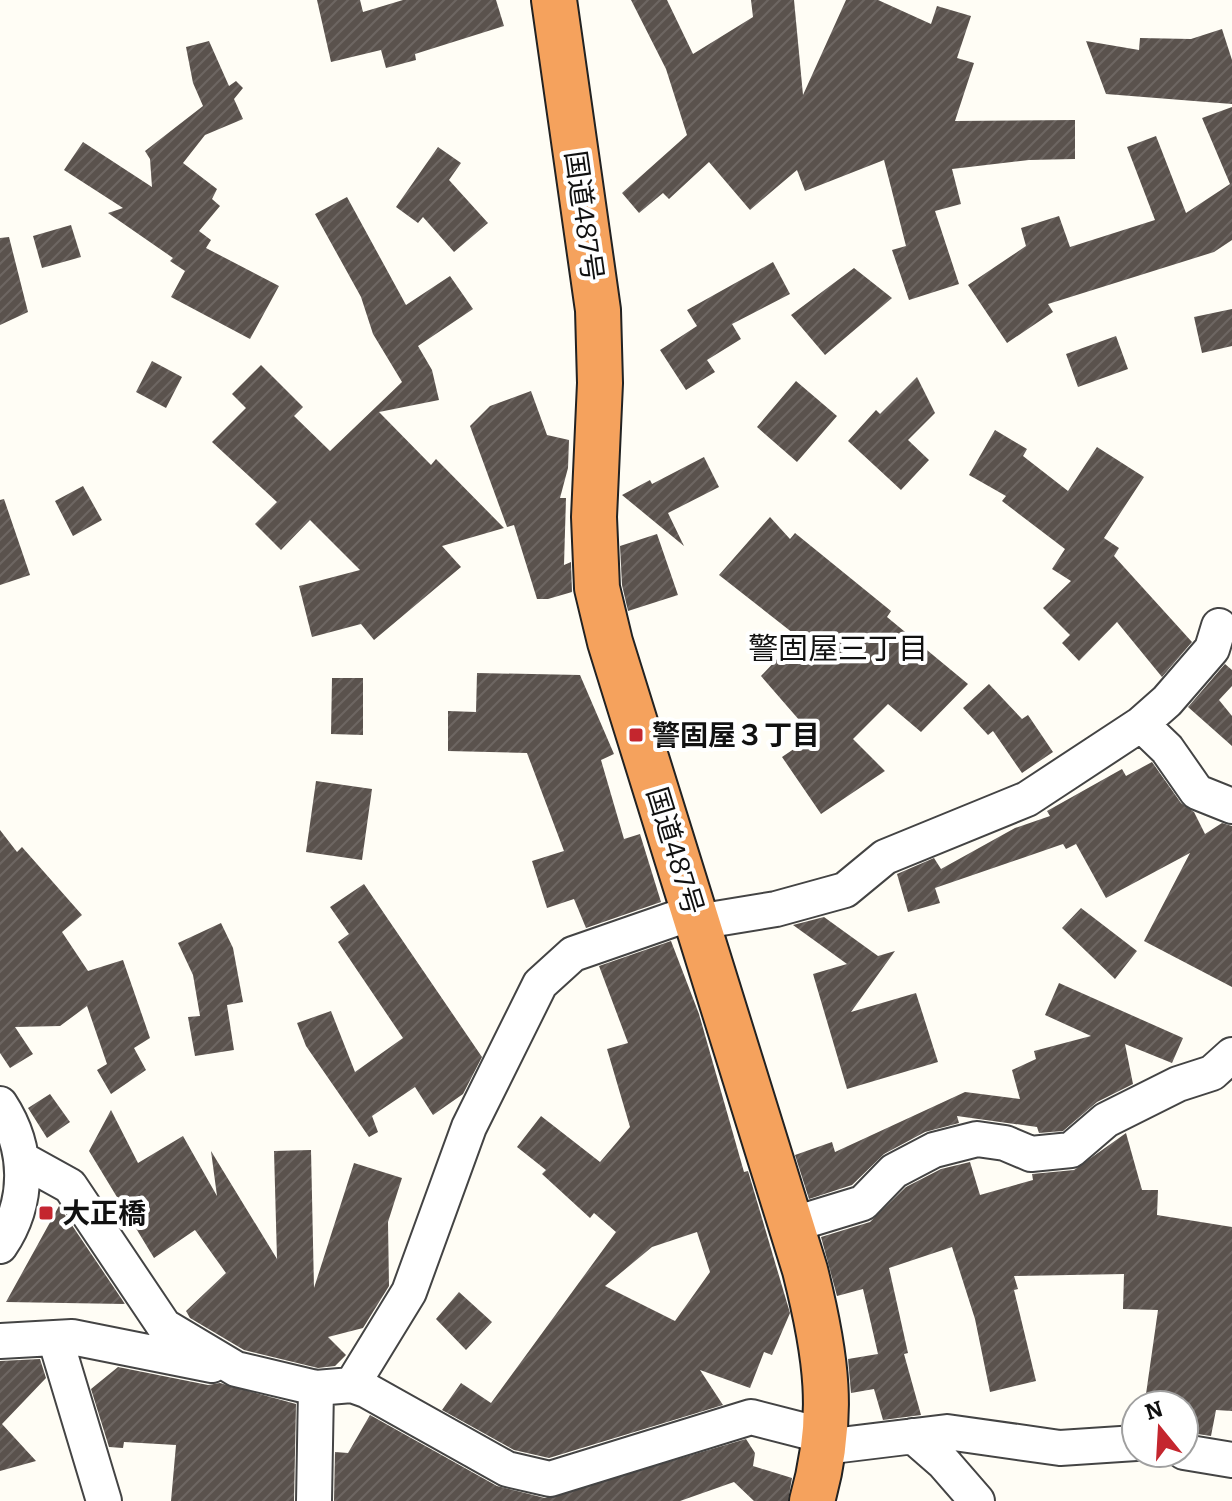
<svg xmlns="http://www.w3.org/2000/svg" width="1232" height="1501" font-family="Bitter,'Noto Sans JP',serif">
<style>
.building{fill:url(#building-hatch);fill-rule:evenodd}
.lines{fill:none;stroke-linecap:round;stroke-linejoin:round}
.minor-casing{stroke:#444;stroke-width:38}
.highway-casing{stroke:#222;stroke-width:48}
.minor{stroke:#fff;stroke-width:34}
.highway{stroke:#f5a25d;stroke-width:44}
.poi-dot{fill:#c4262e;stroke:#fff;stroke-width:3}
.labels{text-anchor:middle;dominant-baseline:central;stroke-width:8;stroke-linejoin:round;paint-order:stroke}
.street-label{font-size:28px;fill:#111;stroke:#fff}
.poi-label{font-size:28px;font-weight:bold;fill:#111;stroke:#fff;text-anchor:start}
.neighbourhood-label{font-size:30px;fill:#111;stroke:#fff}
</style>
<defs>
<pattern id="building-hatch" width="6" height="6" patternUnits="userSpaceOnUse" patternTransform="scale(2)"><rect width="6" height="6" fill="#5a524d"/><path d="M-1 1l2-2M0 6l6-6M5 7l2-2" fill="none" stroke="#6d6662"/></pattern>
</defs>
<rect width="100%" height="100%" fill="#fffdf5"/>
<path class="building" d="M317,0H360L363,12L403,0H496L504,26L415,54L416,60L386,68L381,50L331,62Z
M631,0H667L693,54L753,17L751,0H794L803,95L846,0H878L931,24L937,6L971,16L957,58L974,63L955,121L1075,120V159L1029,160L952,169L961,204L935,211L959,284L909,300L892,250L906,246L884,160L805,191L797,170L750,210L709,162L669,199L663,193L639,213L622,193L687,135L666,69Z
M1222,29L1232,60V104L1106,94L1086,41L1139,50L1140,38L1191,39Z
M209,41L229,86L236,81L243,88L234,99L243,119L205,135L183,163L217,189L212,199L220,206L199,231L211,240L206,248L279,286L250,339L171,297L185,271L170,261L173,258L108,213L123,208L64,170L83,142L152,187L150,159L145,151L203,106L193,83L186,47Z
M1232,107V240L1214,252L1048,304L1053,312L1007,343L968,285L1026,246L1021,228L1059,216L1070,247L1155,220L1127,147L1156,136L1186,213L1230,184L1202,118Z
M438,147L461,163L449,180L488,223L454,252L423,217L418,223L396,207Z
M347,197L406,305L450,276L473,309L418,346L432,370L439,400L379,412L431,465L436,459L504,528L442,546L461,567L374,640L361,624L312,637L299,586L360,570L310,520L281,550L255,524L277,502L212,442L246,408L232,394L261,365L303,407L294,416L330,451L402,382L373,334L361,297L315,214Z
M71,225L81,257L42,268L33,236Z
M9,237L28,312L0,325V238Z
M773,262L790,294L732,324L741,339L707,360L715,372L686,390L660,350L697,326L687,310Z
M854,268L892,298L825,355L791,315Z
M1232,309V346L1202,353L1194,317Z
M1116,336L1128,369L1078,387L1066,354Z
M152,361L182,377L166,408L136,392Z
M917,377L935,413L908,440L929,460L901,490L848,441L876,410L880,414Z
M796,381L837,416L797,462L757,427Z
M531,391L547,435L569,440L568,468L560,498H566L564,565L571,562L572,592L548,599H537L514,525L507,527L470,426L490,406Z
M995,430L1027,449L1023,456L1068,491L1097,447L1144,477L1104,538L1119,548L1114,556L1192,642L1162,677L1117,622L1079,661L1062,643L1070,635L1043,608L1071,581L1052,569L1065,549L1002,501L1006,496L969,475Z
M704,457L719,487L668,513L684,546L622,495L650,480L652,484Z
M83,486L102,520L73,536L55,501Z
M4,499L30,575L0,585V500Z
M770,517L790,539L795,533L891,611L887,617L968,684L921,732L888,704L853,739L885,771L821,814L782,757L813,736L761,676L798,637L719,575Z
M657,534L678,595L628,611L622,585L620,546Z
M1225,664L1232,670V686L1219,700L1232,716V746L1188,707Z
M477,673L580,675L614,754L601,760L624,839L640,834L661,902L586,928L574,899L547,908L532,861L564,851L527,753L448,751V711L476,712Z
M332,678H363V735L331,734Z
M989,684L1022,719L1028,715L1053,752L1022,773L993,731L988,735L963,708Z
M1152,762L1181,803L1194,812L1205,834L1222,823L1232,826V987L1144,941L1190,853L1106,898L1076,844L1066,849L1063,844L935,888L940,903L908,912L897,874L934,858L941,869L1015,828L1050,816L1047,811L1122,769L1126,776Z
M316,781L372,789L362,860L306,852Z
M0,830L17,852L22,847L82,915L62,932L88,971L123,960L150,1038L134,1048L146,1070L111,1094L97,1070L107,1064L87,1006L60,1026L15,1027L33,1054L10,1068L0,1053Z
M364,884L482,1057L463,1094L433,1115L415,1087L372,1116L378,1132L369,1137L306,1046L297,1023L331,1011L355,1072L403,1038L338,942L349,934L330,907Z
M1081,908L1137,951L1115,979L1062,928Z
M824,917L878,956L895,951L851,1012L916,993L938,1062L847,1089L813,974L847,964L793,925Z
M221,923L233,948L243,1002L227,1005L234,1050L195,1056L188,1017L200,1016L193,975L178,943Z
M671,941L699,1014L744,1172L748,1171L790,1313L772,1355L764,1352L750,1388L700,1370L723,1405L549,1458L514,1450L442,1410L461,1383L491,1403L616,1232L594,1213L590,1218L542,1174L546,1170L517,1147L541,1116L600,1162L630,1127L607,1049L628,1043L599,966ZM697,1232L710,1272L675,1321L605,1286L652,1247Z
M1059,983L1183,1038L1172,1063L1125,1044L1133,1084L1097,1102L1063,1131L1039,1133L1037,1127L957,1116L959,1123L925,1132L884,1154L852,1185L809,1199L795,1155L832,1142L835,1152L965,1092L1020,1099L1012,1070L1036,1059L1034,1051L1091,1036L1045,1015Z
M50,1094L70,1122L47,1138L28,1108Z
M111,1110L138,1163L183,1136L217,1196L211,1151L277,1259L274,1151L311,1150L314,1288L354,1163L402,1178L388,1222L389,1286L363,1328L328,1337L346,1355L335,1366L318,1368L244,1350L190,1318L186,1311L226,1273L195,1230L154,1258L89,1151Z
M1126,1133L1142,1190H1158L1157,1215L1232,1227V1411L1216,1410L1211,1436L1184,1432V1405H1149L1150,1395L1146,1394L1158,1310L1123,1309L1124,1274L1014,1276L1018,1289L1014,1290L1036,1381L990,1392L975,1319L952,1247L889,1268L908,1353L904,1354L921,1415L883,1420L874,1389L851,1393L848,1359L878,1354L863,1289L837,1296L821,1237L870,1222L906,1187L941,1169L970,1162L980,1195L1033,1180L1032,1174L1074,1170Z
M59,1206L125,1304L6,1302Z
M459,1292L492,1322L466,1350L436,1319Z
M40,1359L46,1378L2,1424L36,1461L0,1471V1361Z
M118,1367L208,1385L220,1383L296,1404L294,1501H171L176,1445L124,1442L123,1448L109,1447L91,1389Z
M370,1415L497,1486L545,1498L746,1439L755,1453L753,1466L792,1478L788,1501H754L734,1482L680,1501H334L335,1452L348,1453Z"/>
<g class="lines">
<g class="minor-casing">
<path id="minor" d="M1141,724L1167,749L1197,792L1232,806
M697,922L776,909L845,890L885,857L1027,799L1141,724L1167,701L1212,649L1219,626
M0,1104C29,1148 30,1202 0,1246
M23,1160L70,1186L164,1326L236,1369L316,1388L352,1385L366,1390L507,1469L550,1479L751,1417L825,1436
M791,1225L863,1203L894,1171L934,1150L977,1139L1005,1143L1031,1154L1071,1150L1106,1120L1178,1084L1212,1073L1232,1055
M55,1338L104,1501
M0,1341L72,1337L212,1365
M352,1385L409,1292L469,1127L540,984L573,954L694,912
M913,1436L944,1463L977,1501
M824,1447L947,1432L1060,1448L1136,1443
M1184,1452L1232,1460
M314,1501L316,1388"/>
</g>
<g class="highway-casing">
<path id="highway" d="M554,0L598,310L600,383L594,517L597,588L610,642L805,1270C826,1353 836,1417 812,1501"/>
</g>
<use href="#minor" class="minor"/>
<use href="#highway" class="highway"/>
</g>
<g class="poi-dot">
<rect x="628" y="727" width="16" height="16" rx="4"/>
<rect x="38" y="1205" width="16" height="16" rx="4"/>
</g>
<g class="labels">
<g class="street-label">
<text transform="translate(584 216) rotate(82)">国道487号</text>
<text transform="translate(675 851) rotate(73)">国道487号</text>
</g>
<g class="poi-label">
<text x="652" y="735">警固屋３丁目</text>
<text x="62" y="1213">大正橋</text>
</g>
<g class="neighbourhood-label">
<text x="838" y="649">警固屋三丁目</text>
</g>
</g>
<g transform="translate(1160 1429) rotate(342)"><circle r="38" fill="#ffffff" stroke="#a0a0a0" stroke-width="2"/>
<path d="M0-6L14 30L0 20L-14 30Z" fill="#c4262e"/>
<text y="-12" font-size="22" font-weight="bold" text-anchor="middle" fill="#111111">N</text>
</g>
</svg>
